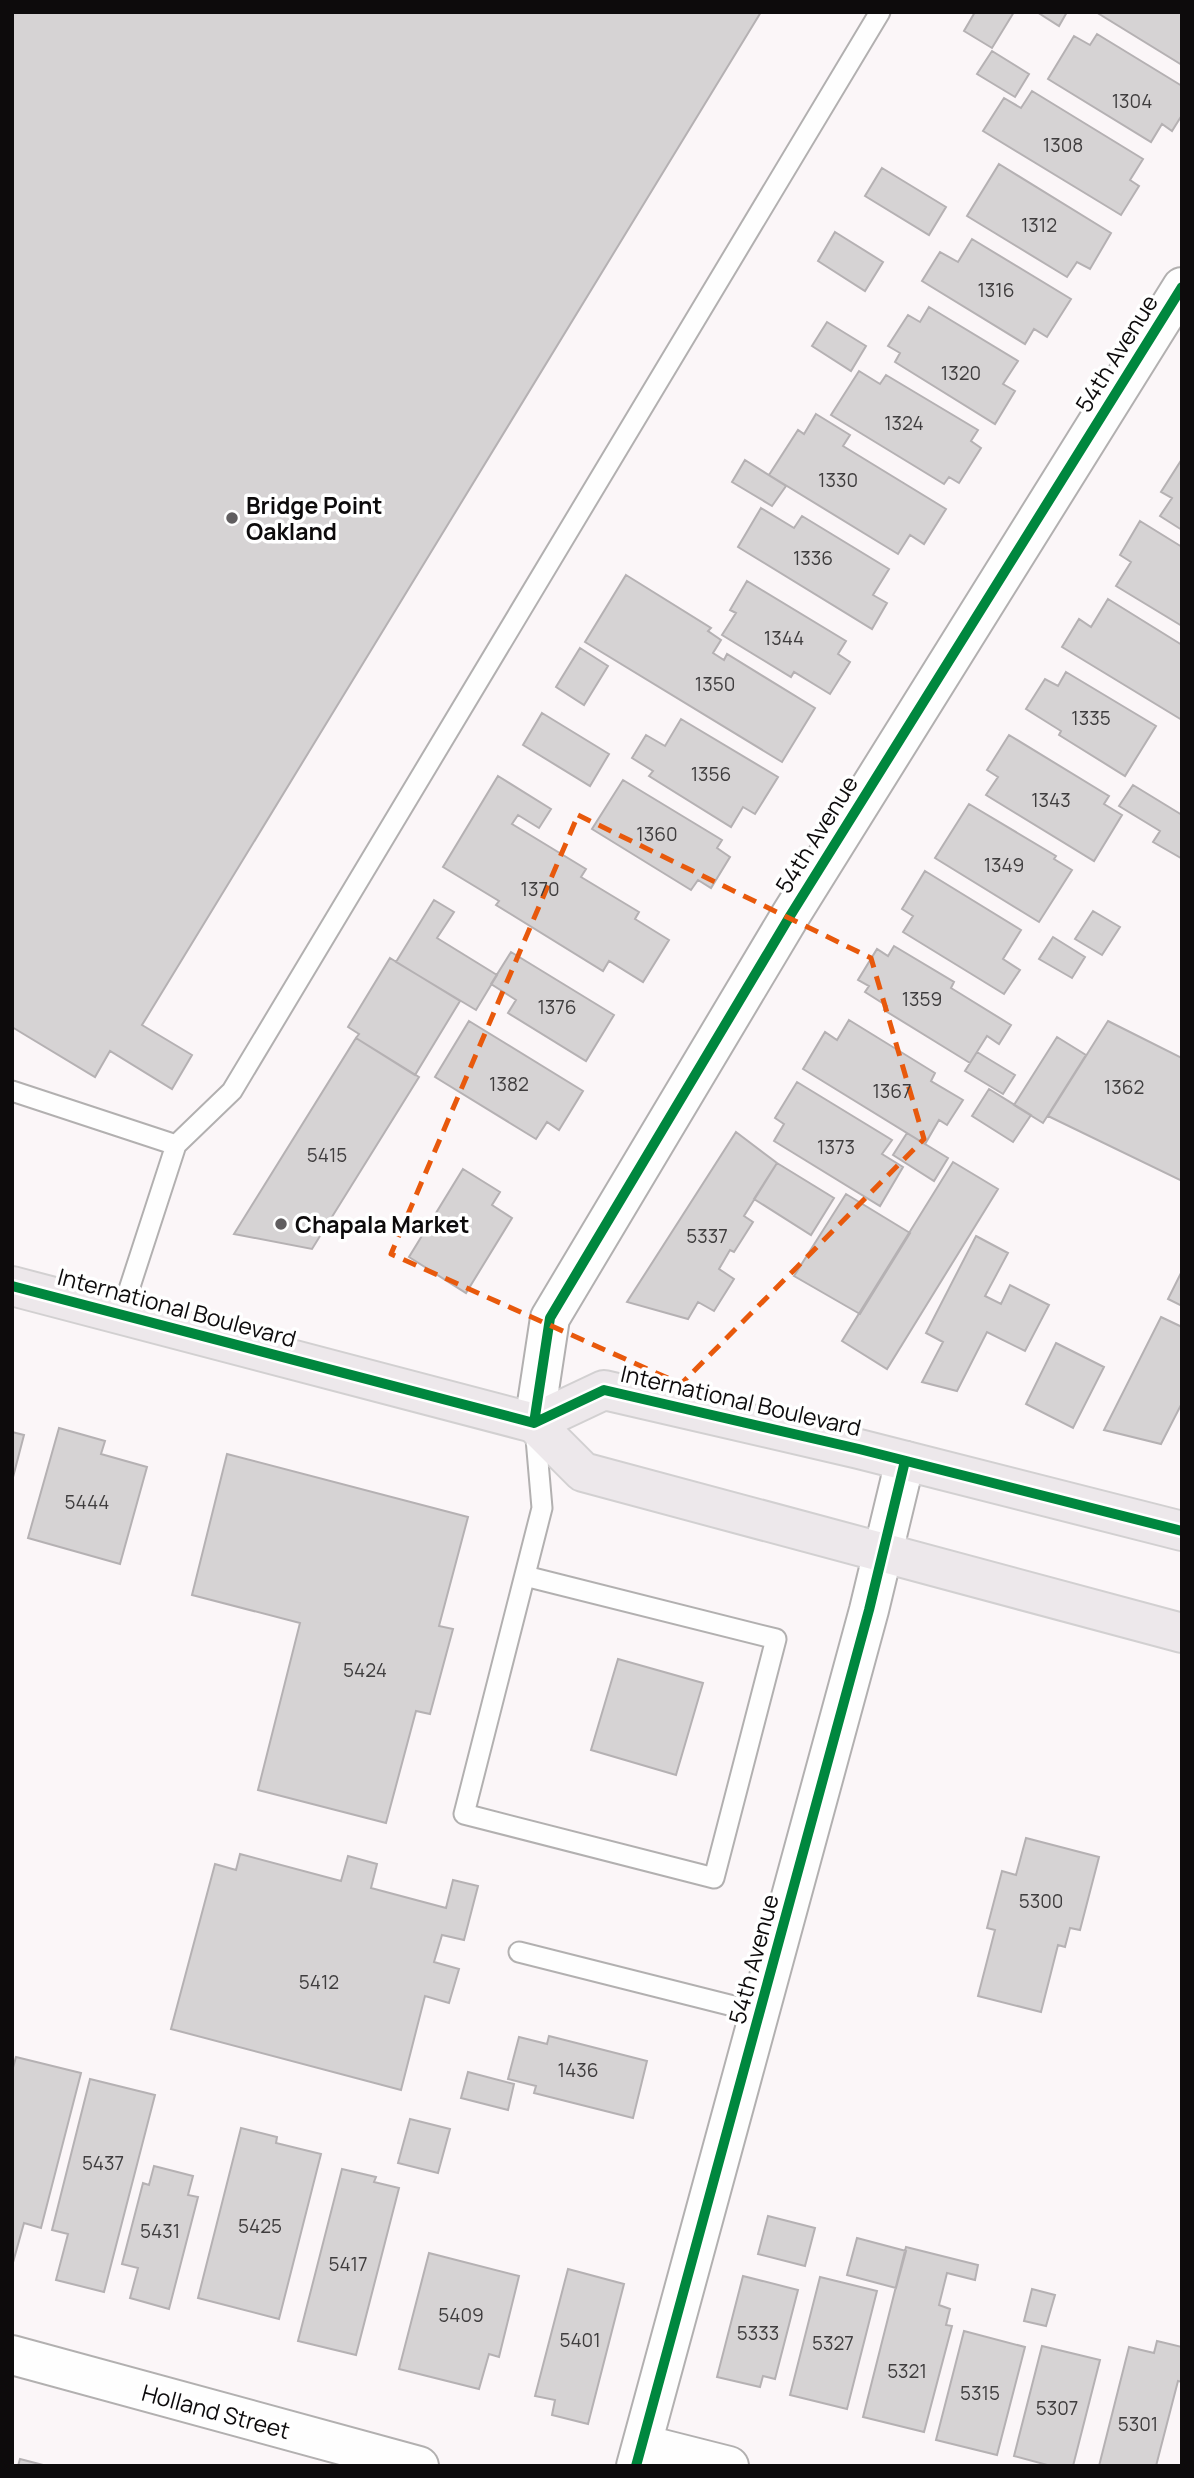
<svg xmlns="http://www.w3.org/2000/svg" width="1194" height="2478" font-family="Manrope,sans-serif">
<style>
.building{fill:#d6d3d4;stroke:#b5b1b3;stroke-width:2}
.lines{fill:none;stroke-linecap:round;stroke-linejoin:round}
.service-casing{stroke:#b2b0b0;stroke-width:23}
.minor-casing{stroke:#b2b0b0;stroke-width:42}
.primary-casing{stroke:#d2d0d1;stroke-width:42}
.service{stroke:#fefefe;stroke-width:19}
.minor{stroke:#fefefe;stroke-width:38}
.primary{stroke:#ede8eb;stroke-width:38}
.cycleway-casing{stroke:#fff;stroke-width:15}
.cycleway{stroke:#00873e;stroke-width:10}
.marked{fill:none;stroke:#e8590c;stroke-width:5;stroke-dasharray:14 9;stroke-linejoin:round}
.poi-dot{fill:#605d5f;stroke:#fff;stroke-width:2.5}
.labels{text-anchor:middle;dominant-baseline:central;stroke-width:7;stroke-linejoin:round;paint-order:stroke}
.number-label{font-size:19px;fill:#3f3d3e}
.street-label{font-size:23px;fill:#0d0b0c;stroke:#fff}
.poi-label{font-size:23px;font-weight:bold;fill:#0d0b0c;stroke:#fff;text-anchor:start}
</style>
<rect width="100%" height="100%" fill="#fbf6f8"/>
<path class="building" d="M12,12H761L142,1025L192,1055L172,1089L110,1051L95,1077L12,1027Z
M975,12H1014L992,48L964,31Z
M1037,12H1067L1059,26Z
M1096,12H1182V65Z
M1097,34L1182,86V115L1172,131L1162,124L1151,142L1048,79L1074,36L1090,45Z
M992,51L1029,74L1015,97L977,74Z
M1032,91L1143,159L1130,180L1139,186L1121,215L983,131L1004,98L1021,108Z
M999,164L1111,233L1090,269L1077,262L1067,277L967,216Z
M882,168L946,207L929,235L865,196Z
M835,232L883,262L865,291L818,261Z
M972,239L1071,299L1047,337L1034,329L1025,344L922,281L940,252L958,262Z
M929,307L1018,361L1003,384L1015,391L995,424L895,362L900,353L888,346L908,315L920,322Z
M827,322L866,346L851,371L812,346Z
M859,371L880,384L886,375L978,430L971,441L981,448L959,483L949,477L944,484L831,415Z
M816,414L850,435L843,446L946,509L924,544L910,535L898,554L769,475L798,430L804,434Z
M1182,459V530L1160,516L1172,498L1161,492Z
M745,460L786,486L772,506L732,482Z
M761,508L794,528L802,516L889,569L873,595L887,603L872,629L738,547Z
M1140,521L1182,547V626L1116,586L1131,562L1120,555Z
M626,575L711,628L708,631L721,640L713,653L724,660L727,654L815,708L782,762L585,642Z
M747,581L846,641L838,654L850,662L830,694L794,672L791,677L722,635L736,613L730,610Z
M1108,599L1182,645V720L1062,647L1079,619L1091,627Z
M580,648L608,666L584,705L556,687Z
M1066,672L1156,726L1125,776L1059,735L1061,731L1026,709L1045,679L1058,686Z
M542,713L609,754L590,786L523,745Z
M681,719L778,777L755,814L743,807L731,827L649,776L653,771L632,758L646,735L665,746Z
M1009,735L1109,796L1104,804L1122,815L1094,861L986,795L998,777L987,770Z
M498,776L551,809L539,828L518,815L512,824L586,869L581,877L639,912L635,919L669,940L643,982L609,961L603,971L496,905L499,901L443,867Z
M623,780L722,840L717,848L730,857L711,888L698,880L691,890L592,829Z
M1133,785L1182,815L1181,858L1153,842L1160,831L1119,806Z
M969,804L1056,856L1054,859L1072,870L1039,922L935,858Z
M925,871L1021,930L1003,959L1020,970L1004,994L903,932L913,916L902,909Z
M434,900L454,912L437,938L497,975L476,1010L396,962Z
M1093,911L1120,927L1102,955L1075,939Z
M1053,937L1085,957L1072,978L1039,959Z
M894,946L954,982L951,988L1011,1025L999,1044L987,1036L970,1063L884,1010L887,1006L865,992L869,986L858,980L877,949L888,956Z
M511,952L614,1015L586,1061L508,1013L516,1000L491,984Z
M390,958L460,1001L415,1075L356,1038L359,1034L348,1027Z
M849,1020L935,1073L931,1081L963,1100L947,1125L939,1120L925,1144L803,1069L825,1032L837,1040Z
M469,1021L583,1091L559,1130L547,1122L536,1139L435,1077Z
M1108,1021L1182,1058V1181L1048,1116Z
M1057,1037L1086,1055L1043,1123L1014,1105Z
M356,1038L419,1077L312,1249L234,1234Z
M977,1052L1015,1075L1003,1094L965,1071Z
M797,1082L892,1140L882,1154L903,1167L880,1206L774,1141L784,1124L775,1118Z
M989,1089L1031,1115L1013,1142L972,1116Z
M736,1132L777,1163L744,1216L753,1222L734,1252L730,1250L719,1269L734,1279L714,1311L698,1302L688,1319L627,1302Z
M907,1133L948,1158L934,1181L893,1155Z
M953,1162L998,1189L887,1369L842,1341Z
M777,1163L834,1198L811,1235L754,1199Z
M463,1169L500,1192L492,1205L512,1218L466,1293L409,1257Z
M846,1194L910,1233L860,1314L794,1276Z
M976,1236L1008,1253L985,1296L1001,1304L1010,1285L1049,1305L1025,1351L987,1332L957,1391L922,1382L943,1342L926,1333Z
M1182,1271V1306L1168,1299Z
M1161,1317L1182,1327V1403L1161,1444L1104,1430Z
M1056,1343L1104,1367L1073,1428L1026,1404Z
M59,1428L105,1441L101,1454L147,1467L120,1564L28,1538Z
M12,1432L24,1435L12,1481Z
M227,1454L468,1517L439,1626L453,1629L430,1714L416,1711L386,1823L258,1790L300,1623L192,1595Z
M618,1659L703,1683L676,1775L591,1750Z
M1026,1838L1099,1857L1080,1930L1070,1928L1065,1947L1058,1945L1041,2012L978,1996L995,1930L987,1928L1002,1871L1016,1875Z
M240,1854L341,1881L348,1856L377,1864L371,1888L446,1908L453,1880L478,1886L464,1940L442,1935L434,1962L459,1969L449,2003L425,1996L401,2090L171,2029L215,1864L236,1870Z
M549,2036L647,2061L633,2118L534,2093L536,2086L508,2079L519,2037L547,2044Z
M16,2057L81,2073L41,2228L24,2223L12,2266V2071Z
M468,2072L514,2084L508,2110L461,2098Z
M90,2079L155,2095L104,2292L56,2280L68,2234L52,2230Z
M410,2119L450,2129L438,2173L398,2163Z
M241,2128L277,2137L276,2143L321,2154L279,2319L198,2298Z
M154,2166L193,2176L188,2195L198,2197L169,2309L130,2298L138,2268L122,2264L143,2183L149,2185Z
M342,2169L376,2177L374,2182L399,2188L356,2355L298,2341Z
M768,2216L815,2228L805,2266L758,2254Z
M857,2238L906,2251L896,2288L847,2275Z
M906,2247L978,2265L975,2280L947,2273L939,2305L950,2309L946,2325L952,2326L924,2432L863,2417Z
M429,2253L519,2276L499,2357L489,2354L479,2389L399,2369Z
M568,2269L624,2284L588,2424L552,2415L555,2400L535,2396Z
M743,2276L798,2290L775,2379L763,2376L760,2387L717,2377Z
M820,2277L877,2291L847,2409L790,2395Z
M1032,2289L1055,2295L1046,2326L1024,2321Z
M964,2331L1025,2347L997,2455L936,2440Z
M1157,2341L1182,2347V2382L1178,2381L1156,2466H1099L1129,2347L1154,2353Z
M1042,2346L1100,2360L1073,2466H1051L1014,2456Z
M20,2459L47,2466H18Z"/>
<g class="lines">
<g class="service-casing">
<path id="service" d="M12,1091L176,1145L232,1091L880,12
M121,1314L176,1145
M525,1576L776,1639L714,1878L464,1814L542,1508L535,1427
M519,1952L761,2013"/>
</g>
<g class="minor-casing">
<path id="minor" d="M534,1423L550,1318L790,916L1182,287
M12,2355L419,2466
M642,2444L729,2466
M636,2466L869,1610L905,1461"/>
</g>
<g class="primary-casing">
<path id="primary" d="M12,1286L534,1423L583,1472L1182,1633
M534,1423L604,1390L859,1449L1182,1531"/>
</g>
<use href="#service" class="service"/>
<use href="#minor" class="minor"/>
<use href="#primary" class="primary"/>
<g class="cycleway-casing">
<path id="cycleway" d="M12,1286L534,1423L604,1390L859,1449L1182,1531
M534,1423L550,1318L790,916L1182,287
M636,2466L869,1610L905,1461"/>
</g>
<use href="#cycleway" class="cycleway"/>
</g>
<path class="marked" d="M578,815L871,958L924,1139L681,1384L391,1254Z"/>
<g class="poi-dot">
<circle cx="232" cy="518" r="7"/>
<circle cx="281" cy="1224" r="7"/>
</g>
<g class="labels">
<g class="number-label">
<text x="1132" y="101">1304</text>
<text x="1063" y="145">1308</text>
<text x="1039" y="225">1312</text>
<text x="996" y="290">1316</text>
<text x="961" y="373">1320</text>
<text x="904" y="423">1324</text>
<text x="838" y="480">1330</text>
<text x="813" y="558">1336</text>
<text x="784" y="638">1344</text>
<text x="715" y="684">1350</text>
<text x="1091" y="718">1335</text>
<text x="711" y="774">1356</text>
<text x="1051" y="800">1343</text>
<text x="657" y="834">1360</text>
<text x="1004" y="865">1349</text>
<text x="540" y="889">1370</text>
<text x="922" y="999">1359</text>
<text x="557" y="1007">1376</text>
<text x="509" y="1084">1382</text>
<text x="1124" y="1087">1362</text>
<text x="892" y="1091">1367</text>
<text x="836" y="1147">1373</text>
<text x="327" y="1155">5415</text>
<text x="707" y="1236">5337</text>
<text x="87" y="1502">5444</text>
<text x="365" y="1670">5424</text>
<text x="1041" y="1901">5300</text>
<text x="319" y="1982">5412</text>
<text x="578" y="2070">1436</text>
<text x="103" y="2163">5437</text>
<text x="260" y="2226">5425</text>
<text x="160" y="2231">5431</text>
<text x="348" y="2264">5417</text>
<text x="461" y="2315">5409</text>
<text x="758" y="2333">5333</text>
<text x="580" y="2340">5401</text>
<text x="833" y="2343">5327</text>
<text x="907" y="2371">5321</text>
<text x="980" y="2393">5315</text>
<text x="1057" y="2408">5307</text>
<text x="1138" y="2424">5301</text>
</g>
<g class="street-label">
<text transform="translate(1116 353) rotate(-58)">54th Avenue</text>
<text transform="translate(816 834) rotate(-58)">54th Avenue</text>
<text transform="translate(177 1307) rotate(15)">International Boulevard</text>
<text transform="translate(741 1400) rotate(13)">International Boulevard</text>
<text transform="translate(753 1959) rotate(-75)">54th Avenue</text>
<text transform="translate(216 2411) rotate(15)">Holland Street</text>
</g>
<g class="poi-label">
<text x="246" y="505">Bridge Point<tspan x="246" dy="26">Oakland</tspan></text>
<text x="295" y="1224">Chapala Market</text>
</g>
</g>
<rect width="1194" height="2478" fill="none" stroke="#0d0b0c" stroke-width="28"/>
</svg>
